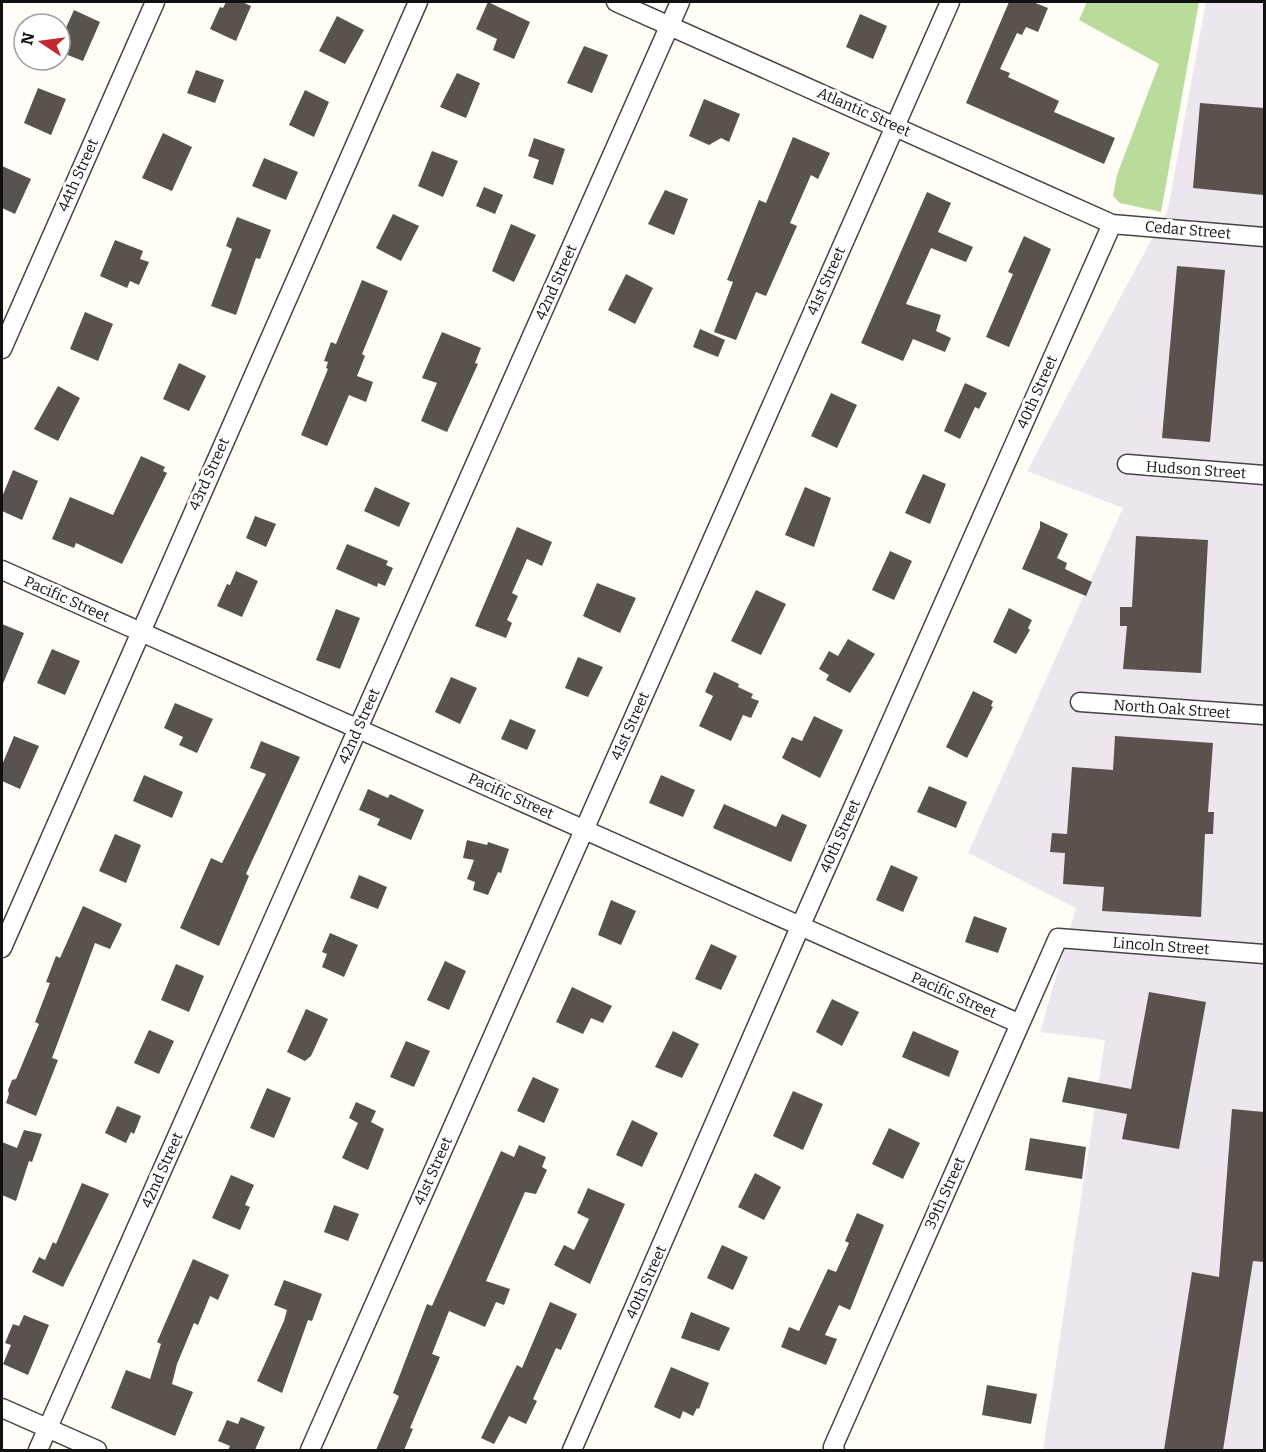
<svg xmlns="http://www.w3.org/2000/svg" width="1266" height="1452" font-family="Bitter,serif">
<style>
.industrial{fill:#eee6ef}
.forest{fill:#b9dc9c}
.building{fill:#5a524d}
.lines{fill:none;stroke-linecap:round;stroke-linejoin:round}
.minor-casing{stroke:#444;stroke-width:21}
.minor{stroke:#fff;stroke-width:18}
.labels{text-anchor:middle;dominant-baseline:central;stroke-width:6;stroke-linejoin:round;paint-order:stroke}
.street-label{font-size:15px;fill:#111;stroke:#fff}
</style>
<rect width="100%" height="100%" fill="#fffdf5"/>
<path class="industrial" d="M1206,2H1264V1450H1043L1105,1040L1040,1032L1076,908L968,853L1123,508L1027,471L1168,209Z"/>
<path class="forest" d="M1087,2H1199L1161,212L1120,203L1113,196L1117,175L1159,64L1079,20Z"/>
<path class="building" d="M226,2H242L251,6L236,41L210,29L220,7L223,8Z
M488,2L530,22L514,59L493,50L497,39L476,29Z
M1009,2H1033L1048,8L1038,32L1026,27L1022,35L1017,33L1000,69L1010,73L1008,77L1059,101L1054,112L1115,138L1104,164L966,103Z
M74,10L100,22L83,61L60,52V41Z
M860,14L887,26L873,59L846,47Z
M337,16L364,30L345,64L319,51Z
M584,46L608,55L592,93L567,83Z
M196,70L224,80L215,103L187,93Z
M457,73L480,83L466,118L440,107Z
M38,88L66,99L51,135L24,123Z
M305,90L329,102L314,137L289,125Z
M704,99L740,114L729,142L721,138L709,145L689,136Z
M1200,103L1264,108V195L1193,188Z
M163,133L192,147L172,191L142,178Z
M793,137L830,153L818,179L811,175L790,223L797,226L766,296L756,292L736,340L714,332L733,282L727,280L759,200L766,203Z
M534,138L565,149L553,185L533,178L539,160L528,156Z
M432,151L458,161L443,197L418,186Z
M264,158L298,172L286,200L252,186Z
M2,166L31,179L15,214L2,208Z
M484,187L503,195L495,214L476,206Z
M665,190L688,199L674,235L648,224Z
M927,192L951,203L938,232L973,247L966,262L931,248L906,304L941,315L936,331L951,338L945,352L913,339L903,361L861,343Z
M393,214L419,226L401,261L376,248Z
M237,217L271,230L260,259L256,258L236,315L211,306L232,249L226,246Z
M511,224L536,235L514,282L492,271Z
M1024,236L1051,249L1009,347L986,337L1013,274L1008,272Z
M115,240L143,251L140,259L149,262L139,285L130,281L127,288L100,276Z
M1177,266L1225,270L1210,442L1162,438Z
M626,274L653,288L635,324L608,310Z
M362,280L388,291L362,354L365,356L357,376L373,382L366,402L349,395L327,446L301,435L328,369L326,368L328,362L324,361L331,342L336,344Z
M85,312L113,324L98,361L70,349Z
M700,329L725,340L718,357L693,347Z
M442,332L481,348L475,363L478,364L447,432L421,421L437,383L422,378Z
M179,363L206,376L189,411L163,399Z
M965,383L987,393L979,409L975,407L960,439L944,431Z
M58,386L80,398L58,441L34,429Z
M831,393L857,405L837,448L811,436Z
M141,456L165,467L163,471L167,473L122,564L76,543L74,548L52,539L70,497L113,515Z
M13,470L38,481L22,520L2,511V497Z
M923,474L946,484L930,524L905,513Z
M375,487L410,503L399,527L364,511Z
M805,487L831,498L814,547L785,535Z
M255,516L276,524L266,547L246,538Z
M1040,521L1068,534L1057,558L1067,563L1065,569L1092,582L1086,596L1022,569L1040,528Z
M517,527L552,542L542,566L527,559L512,593L518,596L507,620L512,623L506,638L475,626Z
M1136,536L1208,540L1201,673L1123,669L1127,626H1120V607H1132Z
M347,544L388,561L386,565L393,568L385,586L378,583L377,587L336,569Z
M890,551L912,561L894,600L872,590Z
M236,571L258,581L242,617L217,606L227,584L230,585Z
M597,583L636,598L620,633L583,616Z
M756,590L786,604L761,655L731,641Z
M1009,608L1032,620L1028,628L1030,630L1016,654L993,642Z
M336,609L360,618L340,669L316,660Z
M2,624L24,633L2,686Z
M848,639L875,654L850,693L826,680L829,675L819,669L829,651L838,656Z
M52,649L80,661L65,695L37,683Z
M578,657L603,667L588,697L565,688Z
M714,672L739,684L738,687L753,694L751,698L759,701L751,718L743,715L731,741L699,726L713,696L705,692Z
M451,677L477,688L460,724L435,712Z
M973,691L993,701L991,706L993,707L967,758L946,747Z
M175,703L213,719L197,753L179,745L183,737L164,728Z
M814,716L843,730L820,778L782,758L792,737L802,741Z
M510,719L536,730L527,750L501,739Z
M14,736L39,746L20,789L2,781V765Z
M1115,736L1213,743L1208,812H1214L1213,834H1205L1201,917L1102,911L1104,887L1063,884L1065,853L1050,852L1052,833L1067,834L1072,767L1113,770Z
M261,741L300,757L246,874L249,876L219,946L180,928L211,858L222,863L266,774L250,768Z
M144,775L183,792L172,818L133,801Z
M661,775L695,790L683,817L649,803Z
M929,786L967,802L956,828L917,812Z
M368,789L388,798L390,794L424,810L411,840L377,825L380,819L359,810Z
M724,804L776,827L782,814L807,825L791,862L713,828Z
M115,834L141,845L126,883L99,871Z
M467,840L487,845L488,842L509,849L501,873L498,872L488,895L473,890L475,882L467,879L474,860L463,858Z
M891,865L918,877L903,912L876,900Z
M359,875L387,887L378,909L350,898Z
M611,900L636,911L621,945L598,935Z
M83,906L122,924L110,949L95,943L52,1058L58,1060L36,1116L6,1103L9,1094L8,1090L12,1080L16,1079L39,1024L35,1022L50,983L46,982L56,956L60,958Z
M974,916L1007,928L998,953L965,942Z
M330,933L358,945L344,977L322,967L327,954L322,952Z
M711,944L737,956L721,990L695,979Z
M445,961L466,971L449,1010L427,1000Z
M176,964L204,976L189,1012L161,1000Z
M572,987L612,1006L603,1023L591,1018L583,1034L556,1022Z
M1149,992L1206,1002L1179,1149L1122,1139L1127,1114L1062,1102L1068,1077L1131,1089Z
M832,999L859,1012L842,1046L816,1032Z
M306,1009L328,1019L311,1056L305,1061L287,1052Z
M149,1030L174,1041L159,1074L134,1063Z
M673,1031L699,1044L682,1078L655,1067Z
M913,1031L959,1051L949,1077L902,1057Z
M406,1041L430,1051L414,1087L390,1077Z
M533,1077L559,1089L544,1123L517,1111Z
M267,1088L291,1098L274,1138L250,1128Z
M793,1091L823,1104L803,1150L773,1136Z
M356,1102L376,1111L371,1122L384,1129L368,1170L342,1158L358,1123L349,1118Z
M117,1106L141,1116L134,1134L131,1132L126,1143L105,1133Z
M1232,1109L1264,1112V1262L1253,1261L1223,1450H1164L1192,1272L1219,1277Z
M632,1120L658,1133L642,1167L616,1155Z
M889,1128L920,1143L903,1179L872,1164Z
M24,1130L42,1134L32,1162L29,1161L16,1201L2,1195V1142L17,1148Z
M1030,1138L1086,1147L1082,1179L1025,1170Z
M519,1145L546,1157L542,1167L547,1170L536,1194L525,1192L486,1281L510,1289L504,1305L496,1302L485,1327L449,1311L432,1354L440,1357L410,1428L413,1429L404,1450H376L399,1396L393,1393L427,1304L432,1306L501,1151L514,1157Z
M755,1173L781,1187L764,1220L738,1207Z
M231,1175L254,1185L245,1205L250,1207L240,1230L212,1218Z
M82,1183L109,1194L63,1287L32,1272L39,1257L45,1260L53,1242L56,1244Z
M588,1188L625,1204L590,1284L554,1265L564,1245L574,1250L589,1219L577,1213Z
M334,1205L359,1214L348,1241L324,1232Z
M857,1213L884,1225L850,1310L839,1305L825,1335L837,1339L826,1365L781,1347L789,1327L799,1331L828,1269L836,1272L849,1243L845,1241Z
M722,1245L748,1257L733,1290L707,1278Z
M193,1259L229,1275L218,1300L210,1296L198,1325L194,1323L177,1364L172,1384L193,1392L175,1436L111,1408L126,1370L150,1379L161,1344L157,1342Z
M284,1280L322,1294L312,1321L308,1320L282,1393L257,1381L284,1321L287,1310L274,1305Z
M550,1302L577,1314L561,1350L556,1348L543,1377L533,1399L537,1401L526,1424L509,1416L494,1444L481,1438L517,1365L522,1368Z
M691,1312L730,1328L719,1351L681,1338Z
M24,1315L49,1325L28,1375L3,1364L11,1345L5,1343L13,1324L19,1326Z
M671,1367L709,1383L699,1409L697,1408L693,1416L683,1411L680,1419L654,1407Z
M987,1385L1037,1394L1031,1424L982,1415Z
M241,1417L265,1427L255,1450H228L230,1446L218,1441L227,1420L238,1424Z"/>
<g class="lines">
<g class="minor-casing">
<path id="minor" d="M616,2L1112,224L1264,237
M2,349L155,2
M1127,464L1264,475
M2,570L1020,1024
M1080,702L1264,715
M2,948L418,2
M2,1408L97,1450
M38,1450L680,2
M310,1450L950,2
M572,1450L800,927L1112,224
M835,1450L833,1447L1058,938L1264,954"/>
</g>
<use href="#minor" class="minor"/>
</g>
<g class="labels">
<g class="street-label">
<text transform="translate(864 112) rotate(24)">Atlantic Street</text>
<text transform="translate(78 175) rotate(-66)">44th Street</text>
<text transform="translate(1188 230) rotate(5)">Cedar Street</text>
<text transform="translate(826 281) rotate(-66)">41st Street</text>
<text transform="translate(556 282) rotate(-66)">42nd Street</text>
<text transform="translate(1037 392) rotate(-66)">40th Street</text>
<text transform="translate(1196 470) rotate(4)">Hudson Street</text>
<text transform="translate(209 474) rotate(-66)">43rd Street</text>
<text transform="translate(67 599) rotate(24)">Pacific Street</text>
<text transform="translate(1172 709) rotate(4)">North Oak Street</text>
<text transform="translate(359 726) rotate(-66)">42nd Street</text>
<text transform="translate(630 726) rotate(-66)">41st Street</text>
<text transform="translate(511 796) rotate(24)">Pacific Street</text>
<text transform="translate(840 836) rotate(-66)">40th Street</text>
<text transform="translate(1161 946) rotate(4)">Lincoln Street</text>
<text transform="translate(954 995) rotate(24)">Pacific Street</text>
<text transform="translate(162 1170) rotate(-66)">42nd Street</text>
<text transform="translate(433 1171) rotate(-66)">41st Street</text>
<text transform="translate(945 1193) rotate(-66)">39th Street</text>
<text transform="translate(646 1282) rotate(-66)">40th Street</text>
</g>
</g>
<rect width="1266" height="1452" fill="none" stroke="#111111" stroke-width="6"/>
<g transform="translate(42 42) rotate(283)"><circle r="28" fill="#ffffff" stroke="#a0a0a0" stroke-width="1.5"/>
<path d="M0-4.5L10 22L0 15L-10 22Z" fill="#c4262e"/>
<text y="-9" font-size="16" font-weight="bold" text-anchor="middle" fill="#111111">N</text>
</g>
</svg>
